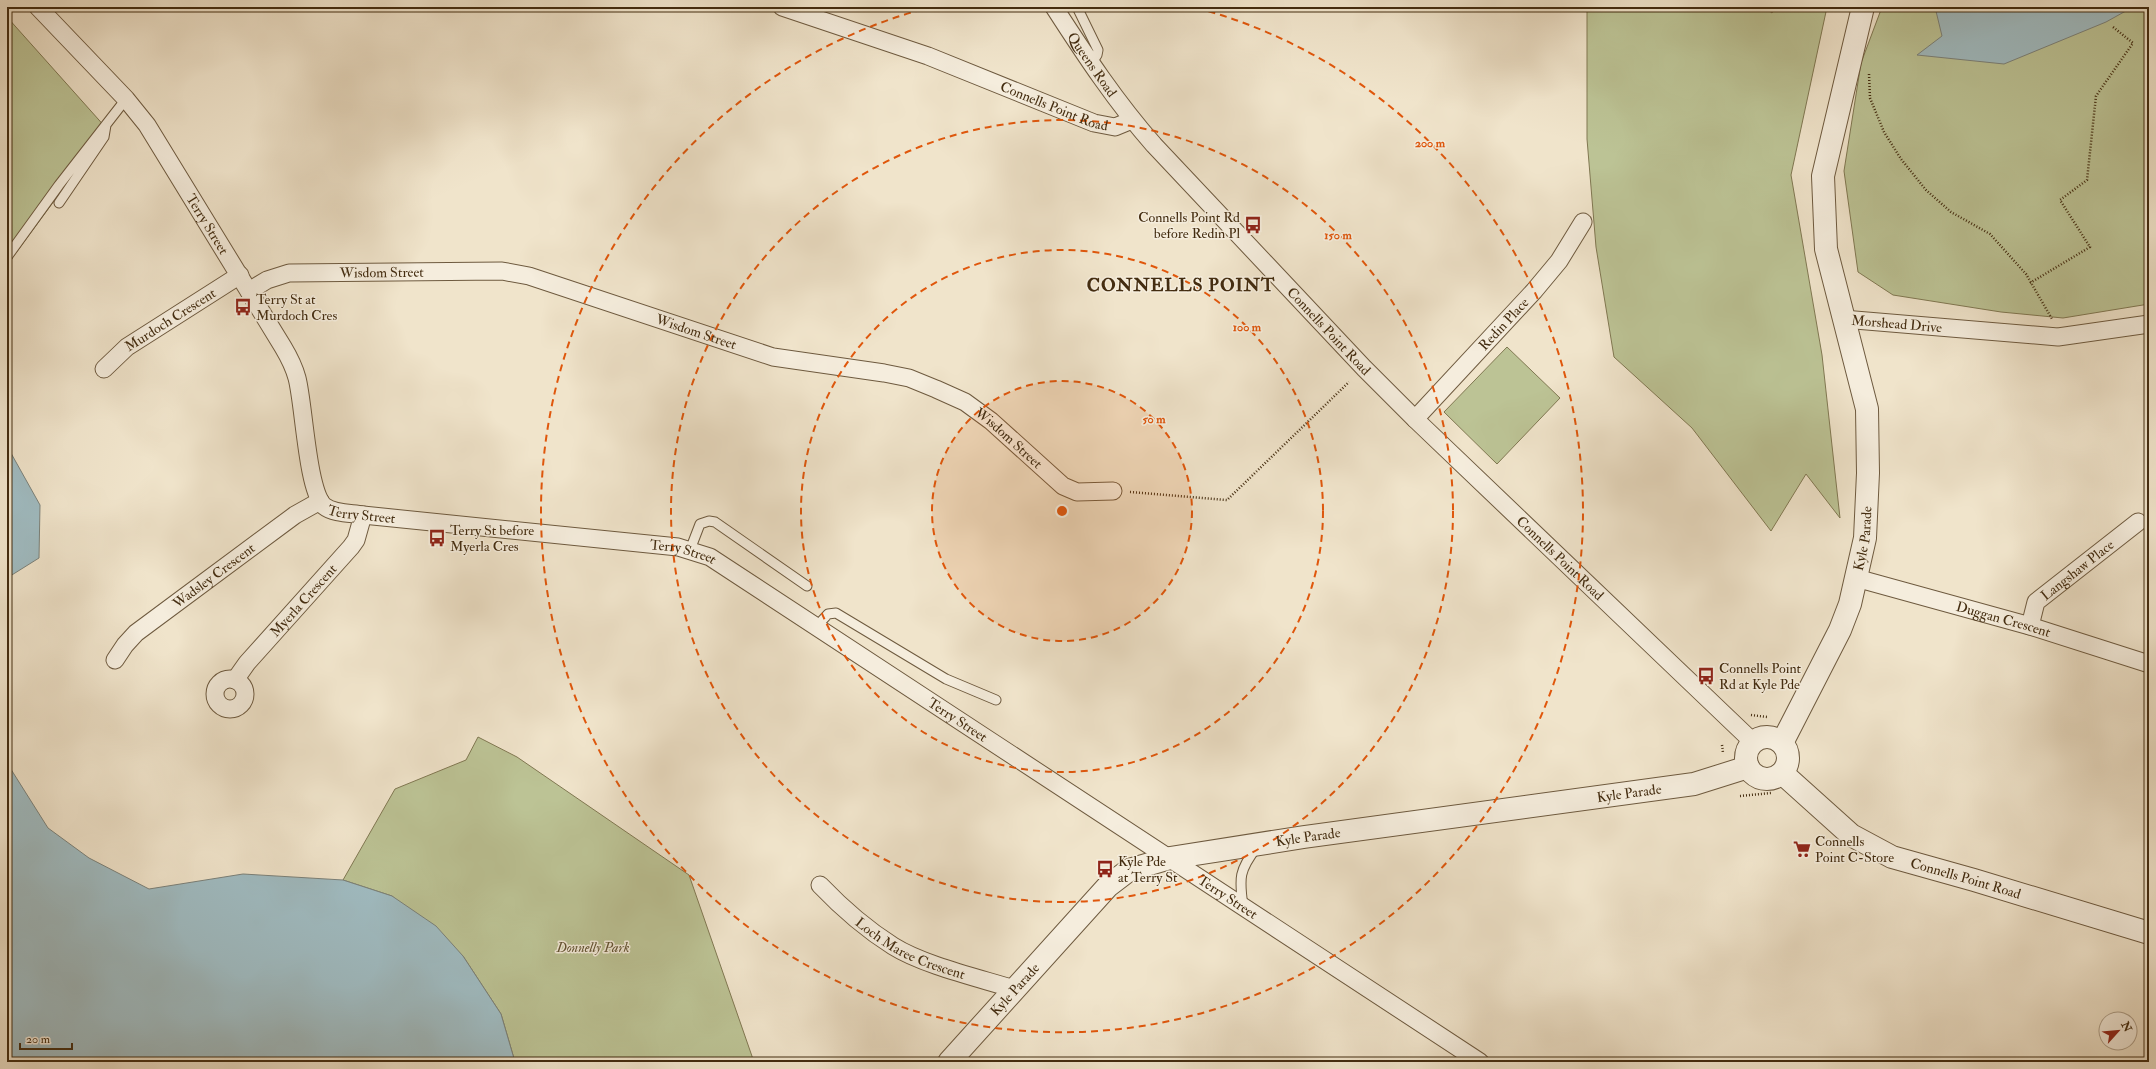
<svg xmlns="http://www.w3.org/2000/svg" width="2156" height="1069" font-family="'IM FELL Double Pica',serif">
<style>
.green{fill:#bcc395;stroke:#807852}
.water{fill:#a0bcc2;stroke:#7b827b}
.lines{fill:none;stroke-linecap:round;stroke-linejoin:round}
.service-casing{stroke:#6e5a3f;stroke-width:11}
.minor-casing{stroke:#6e5a3f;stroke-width:19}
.tertiary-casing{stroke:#6e5a3f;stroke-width:24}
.path{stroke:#432c10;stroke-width:2.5;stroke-dasharray:1 2;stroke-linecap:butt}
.service{stroke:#f5eddd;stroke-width:9}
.minor{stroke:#f5eddd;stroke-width:17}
.tertiary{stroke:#f5eddd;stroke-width:22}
.ring{fill:none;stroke:#e0570c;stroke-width:2;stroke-dasharray:7 5}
.labels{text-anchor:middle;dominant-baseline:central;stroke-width:3;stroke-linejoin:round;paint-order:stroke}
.street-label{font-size:14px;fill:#432c10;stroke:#f5eddd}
.poi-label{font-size:14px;fill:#432c10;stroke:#f5eddd;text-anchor:start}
.park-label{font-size:14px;font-style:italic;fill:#615231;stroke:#f5eddd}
.district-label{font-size:18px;font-weight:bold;letter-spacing:1px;fill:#432c10;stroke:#f5eddd}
.centre{fill:#e0570c;stroke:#f5eddd;stroke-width:2}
.ring-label{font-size:12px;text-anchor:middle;font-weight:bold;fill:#e0570c;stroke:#f5eddd;stroke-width:3;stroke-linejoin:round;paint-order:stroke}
</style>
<rect width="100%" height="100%" fill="#f0e4cb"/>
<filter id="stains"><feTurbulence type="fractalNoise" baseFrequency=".005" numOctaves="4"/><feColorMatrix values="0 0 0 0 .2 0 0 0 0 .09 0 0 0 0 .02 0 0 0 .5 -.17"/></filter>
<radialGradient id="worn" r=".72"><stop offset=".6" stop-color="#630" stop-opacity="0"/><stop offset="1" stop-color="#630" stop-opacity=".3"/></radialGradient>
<path class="green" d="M1587,7H1764L1772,13L1775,7H1827L1791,175L1822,355L1840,518L1806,474L1771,531L1692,428L1614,357L1596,247L1587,139Z
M1882,7H2149V304L2063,318L2001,312L1893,295L1858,272L1844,171L1861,63Z
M7,17L107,129L7,265Z
M1507,347L1560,398L1497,464L1444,412Z
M478,737L517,757L689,875L754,1062H515L501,1014L463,956L392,896L343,880L395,789L466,760Z"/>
<path class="water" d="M1935,7H2133L2106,22L2004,64L1917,55L1942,36Z
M7,446L40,505L39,558L7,578Z
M7,763L48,828L89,858L149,889L243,874L343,880L392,896L436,926L463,956L501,1014L515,1062H7Z"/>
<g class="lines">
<g class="service-casing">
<path id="service" d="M1077,7L1098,50L1097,55L1091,64
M59,203L104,137L106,125
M7,257L59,185L126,99
M690,550L700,524L709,521L715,522L807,586
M817,626L828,614L836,613L946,679L996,700
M1243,906C1239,878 1239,870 1257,847"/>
</g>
<g class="minor-casing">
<g id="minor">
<path id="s1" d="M38,7L126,99L147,125L283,347C289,357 294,367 297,378C304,404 307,490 324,506C334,514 351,513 363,515L678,547L710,557L1480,1062"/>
<path id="s2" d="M782,7L928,56L1094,123L1115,127L1132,120"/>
<path id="s3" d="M1054,7C1085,55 1116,102 1154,145L1364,368L1415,419L1753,742"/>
<path id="s4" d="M249,291L267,280L289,273L502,271L529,276L773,357L884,373L909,378L936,389L965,402L991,421L1063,486L1077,492L1113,491"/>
<path id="s5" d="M1843,319L2058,337L2149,324"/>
<path id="s6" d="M104,369L127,347L240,275"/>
<path id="s7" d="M1415,419L1534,291L1559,261L1583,222"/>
<path id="s8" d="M1856,578L2030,626L2149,664"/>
<path id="s9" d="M2030,626L2036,602L2138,522"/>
<path id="s10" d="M115,660L125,645L136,633L295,515L320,501"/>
<circle cx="230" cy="694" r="15"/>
<path id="s11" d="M235,680L247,663L351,547L356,540L363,515"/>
<path id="s12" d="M820,885C842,908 866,929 893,946C923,965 979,978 1014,989"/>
</g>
</g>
<g class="tertiary-casing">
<g id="tertiary">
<circle cx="1767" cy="758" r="21"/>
<path id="s13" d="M1782,743L1840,630L1850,604L1865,538L1868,473L1867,409L1826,249L1823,176L1863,7"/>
<path id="s14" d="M1782,773L1851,835L1892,857L1974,880L2149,933"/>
<path id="s15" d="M949,1062L1108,886L1129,870L1170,858L1304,837L1694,784L1748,767"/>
</g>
</g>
<path class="path" d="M1869,74L1870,98L1884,132L1901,159L1926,190L1951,212L1990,234L2026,274L2052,319
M2030,283L2090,247L2060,200L2087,180L2096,96L2133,43L2113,27
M1130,492L1227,500L1349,382
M1751,715L1767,717
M1722,745L1723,753
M1740,796L1771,793"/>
<use href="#service" class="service"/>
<use href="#minor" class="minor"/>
<use href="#tertiary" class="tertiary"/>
</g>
<circle cx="1062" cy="511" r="130" fill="#e0570c" fill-opacity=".12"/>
<g class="ring">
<circle cx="1062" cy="511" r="130"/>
<circle cx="1062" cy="511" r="261"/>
<circle cx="1062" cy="511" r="391"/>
<path d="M1197 8A521 521 0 1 1 927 8"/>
</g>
<defs>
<g id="bus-bare" transform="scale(1.38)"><path d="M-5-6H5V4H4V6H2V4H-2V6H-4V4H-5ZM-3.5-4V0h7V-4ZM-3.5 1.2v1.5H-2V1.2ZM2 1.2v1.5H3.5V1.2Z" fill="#8f2418" stroke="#f5eddd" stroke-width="2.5" paint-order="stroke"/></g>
<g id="supermarket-bare" transform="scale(1.38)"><path d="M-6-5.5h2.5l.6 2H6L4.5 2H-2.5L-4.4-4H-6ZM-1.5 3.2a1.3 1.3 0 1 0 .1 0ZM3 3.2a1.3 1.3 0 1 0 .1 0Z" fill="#8f2418" stroke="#f5eddd" stroke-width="2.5" paint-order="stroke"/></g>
</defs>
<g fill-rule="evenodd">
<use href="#bus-bare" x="1253" y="225"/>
<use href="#bus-bare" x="243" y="307"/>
<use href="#bus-bare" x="437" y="538"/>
<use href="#bus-bare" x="1706" y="676"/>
<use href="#supermarket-bare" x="1802" y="849"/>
<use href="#bus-bare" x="1105" y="869"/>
</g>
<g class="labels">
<g class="street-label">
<text stroke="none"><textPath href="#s3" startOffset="69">Queens Road</textPath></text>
<text stroke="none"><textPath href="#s2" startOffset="290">Connells Point Road</textPath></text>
<text stroke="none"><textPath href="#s1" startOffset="277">Terry Street</textPath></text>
<text stroke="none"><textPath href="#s4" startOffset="137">Wisdom Street</textPath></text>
<text stroke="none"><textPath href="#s6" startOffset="83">Murdoch Crescent</textPath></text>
<text stroke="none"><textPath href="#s7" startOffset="130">Redin Place</textPath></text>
<text stroke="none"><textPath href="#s5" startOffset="54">Morshead Drive</textPath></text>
<text stroke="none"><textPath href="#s4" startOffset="461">Wisdom Street</textPath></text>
<text stroke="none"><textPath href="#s3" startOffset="426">Connells Point Road</textPath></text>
<text stroke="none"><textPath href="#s4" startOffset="797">Wisdom Street</textPath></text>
<text stroke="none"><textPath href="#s1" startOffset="626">Terry Street</textPath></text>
<text stroke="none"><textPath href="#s13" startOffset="222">Kyle Parade</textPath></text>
<text stroke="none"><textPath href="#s1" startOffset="950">Terry Street</textPath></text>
<text stroke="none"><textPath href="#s3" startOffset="750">Connells Point Road</textPath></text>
<text stroke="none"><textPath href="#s9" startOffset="77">Langshaw Place</textPath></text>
<text stroke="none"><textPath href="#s10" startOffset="131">Wadsley Crescent</textPath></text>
<text stroke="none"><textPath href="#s11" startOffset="105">Myerla Crescent</textPath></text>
<text stroke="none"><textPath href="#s8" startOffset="153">Duggan Crescent</textPath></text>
<text stroke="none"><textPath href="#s1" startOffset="1274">Terry Street</textPath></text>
<text stroke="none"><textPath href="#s15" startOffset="770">Kyle Parade</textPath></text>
<text stroke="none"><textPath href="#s15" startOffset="446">Kyle Parade</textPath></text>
<text stroke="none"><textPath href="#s14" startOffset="216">Connells Point Road</textPath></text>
<text stroke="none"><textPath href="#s1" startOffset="1597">Terry Street</textPath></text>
<text stroke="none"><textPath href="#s12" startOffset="112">Loch Maree Crescent</textPath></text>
<text stroke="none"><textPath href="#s15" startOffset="98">Kyle Parade</textPath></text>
</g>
<g class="poi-label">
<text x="1240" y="217" text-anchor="end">Connells Point Rd<tspan x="1240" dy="16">before Redin Pl</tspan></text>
<text x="256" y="299">Terry St at<tspan x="256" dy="16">Murdoch Cres</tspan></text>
<text x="450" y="530">Terry St before<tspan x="450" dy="16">Myerla Cres</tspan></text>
<text x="1719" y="668">Connells Point<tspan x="1719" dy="16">Rd at Kyle Pde</tspan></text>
<text x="1815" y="841">Connells<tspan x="1815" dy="16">Point C-Store</tspan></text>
<text x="1118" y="861">Kyle Pde<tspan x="1118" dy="16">at Terry St</tspan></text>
</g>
<g class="park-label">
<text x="593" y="947">Donnelly Park</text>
</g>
<g class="district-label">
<text x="1181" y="285">CONNELLS POINT</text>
</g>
</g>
<circle cx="1062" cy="511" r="6" class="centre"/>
<g class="ring-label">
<text x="1430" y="147">200 m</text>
<text x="1338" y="239">150 m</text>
<text x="1247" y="331">100 m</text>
<text x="1154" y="423">50 m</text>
</g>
<rect width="2156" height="1069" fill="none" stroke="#f0e4cb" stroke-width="24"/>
<rect x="8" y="8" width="2140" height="1053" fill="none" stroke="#432c10" stroke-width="2"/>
<rect x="12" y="12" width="2132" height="1045" fill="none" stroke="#432c10"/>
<g transform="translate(2118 1031) rotate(63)"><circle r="19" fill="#f5eddd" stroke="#aea08b"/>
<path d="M0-3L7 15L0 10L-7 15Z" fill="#8f2418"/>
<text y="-6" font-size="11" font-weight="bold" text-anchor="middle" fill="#432c10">N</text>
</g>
<path d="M20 1043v6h52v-6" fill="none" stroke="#432c10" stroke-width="2"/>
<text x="26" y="1043" font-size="12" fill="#432c10" stroke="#f5eddd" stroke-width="3" paint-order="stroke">20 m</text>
<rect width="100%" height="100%" filter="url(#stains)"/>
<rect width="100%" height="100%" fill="url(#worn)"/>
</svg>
